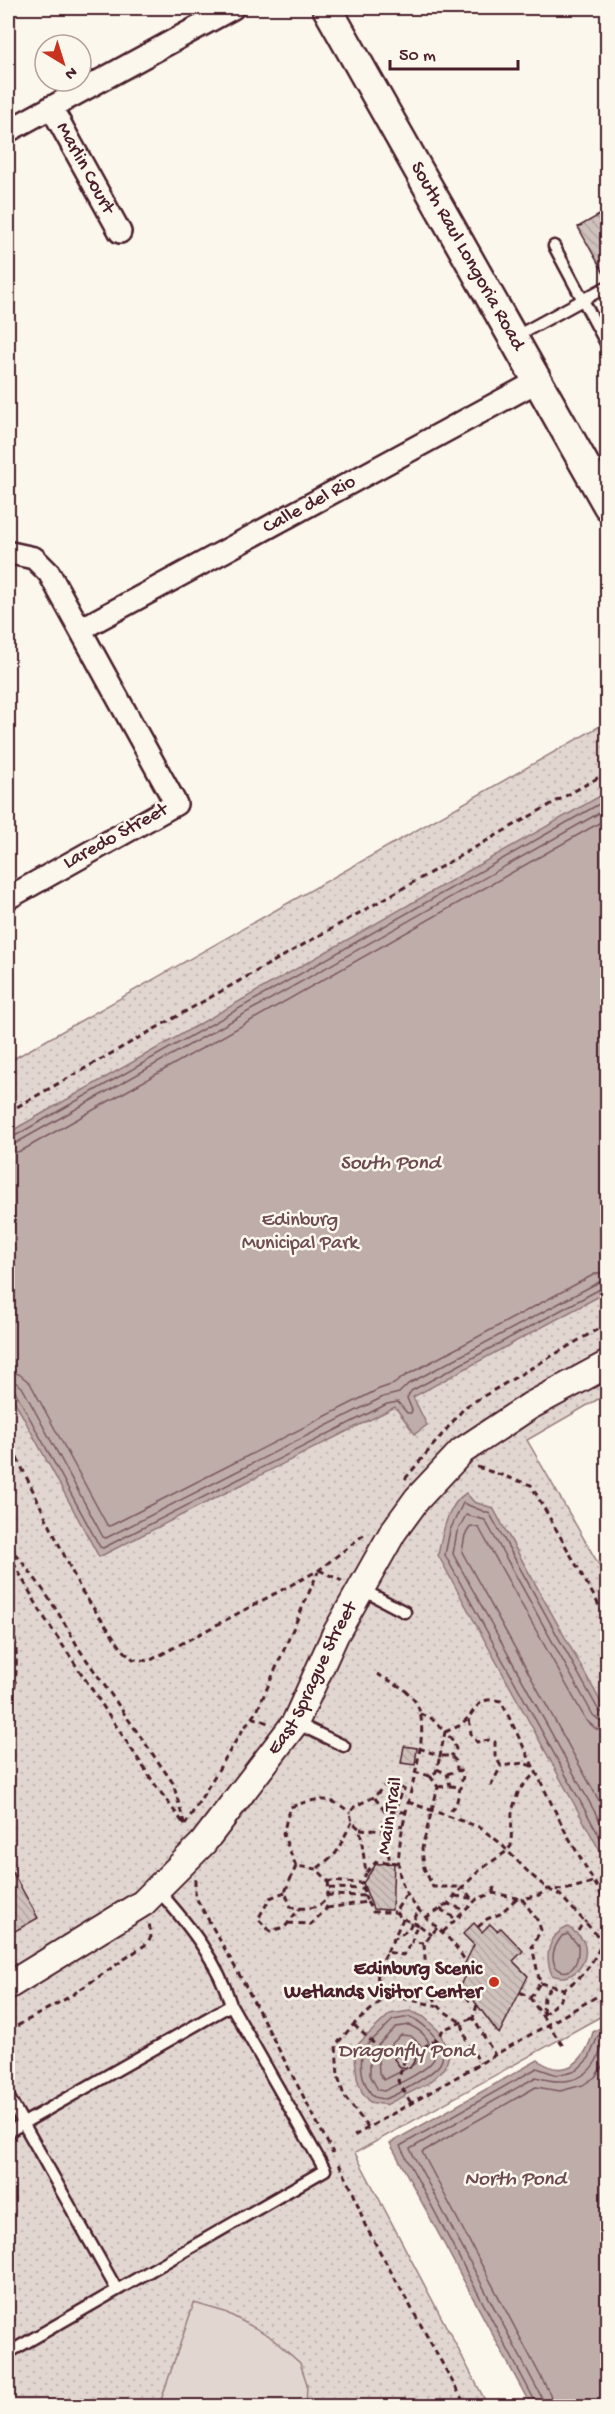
<svg xmlns="http://www.w3.org/2000/svg" width="615" height="2414" font-family="'Gochi Hand',sans-serif">
<style>
.park{fill:url(#park-dots);stroke:#967b7e;stroke-width:1.5}
.pitch{fill:#e2d7d0;stroke:#967b7e;stroke-width:1.5}
.water{fill:#bfadaa;stroke:#907477;stroke-width:1.5}
.lines{fill:none;stroke-linecap:round;stroke-linejoin:round}
.shore{stroke:#79585e;stroke-width:1.5}
.building{fill:url(#building-back-hatch);stroke:#4a1f2b;stroke-width:1.5}
.service-casing{stroke:#4a1f2b;stroke-width:15}
.minor-casing{stroke:#4a1f2b;stroke-width:26}
.tertiary-casing{stroke:#4a1f2b;stroke-width:30}
.secondary-casing{stroke:#4a1f2b;stroke-width:33}
.path{stroke:#4a1f2b;stroke-width:3;stroke-dasharray:6 4.5;stroke-linecap:butt}
.service{stroke:#fbf7ec;stroke-width:10}
.minor{stroke:#fbf7ec;stroke-width:21}
.tertiary{stroke:#fbf7ec;stroke-width:26}
.secondary{stroke:#fbf7ec;stroke-width:28}
.poi-dot{fill:#c8321e;stroke:#fbf7ec;stroke-width:2}
.labels{text-anchor:middle;dominant-baseline:central;stroke-width:5;stroke-linejoin:round;paint-order:stroke}
.street-label{font-size:20px;fill:#4a1f2b;stroke:#fbf7ec}
.park-label{font-size:20px;fill:#704d54;stroke:#fbf7ec}
.poi-label{font-size:20px;font-weight:bold;fill:#4a1f2b;stroke:#fbf7ec;text-anchor:end}
.water-label{font-size:21px;font-style:italic;fill:#6d4a51;stroke:#fbf7ec}
</style>
<defs>
<pattern id="park-dots" width="8" height="8" patternUnits="userSpaceOnUse" patternTransform="scale(1.5)"><rect width="8" height="8" fill="#e2d7d0"/><path d="M2 2h.1M6 6h.1" fill="none" stroke="#c3b8b3" stroke-width="1.8" stroke-linecap="round"/></pattern>
<pattern id="building-back-hatch" width="6" height="6" patternUnits="userSpaceOnUse" patternTransform="scale(1.5)"><rect width="6" height="6" fill="#cfc2bc"/><path d="M-1 5l2 2M0 0l6 6M5-1l2 2" fill="none" stroke="#b3a6a2"/></pattern>
</defs>
<rect width="100%" height="100%" fill="#fbf7ec"/>
<filter id="ink" filterUnits="userSpaceOnUse"><feTurbulence type="fractalNoise" baseFrequency=".0167" numOctaves="2"/><feDisplacementMap in="SourceGraphic" scale="12" xChannelSelector="R" yChannelSelector="G"/><feConvolveMatrix kernelMatrix="1 2 1 2 8 2 1 2 1" color-interpolation-filters="sRGB"/></filter>
<g filter="url(#ink)">
<path class="park" d="M607,722V1394L527,1440L607,1579V2013L355,2153L488,2406H8V1062Z"/>
<path class="pitch" d="M194,2303L225,2312L268,2335L300,2363L307,2384L306,2406H159Z"/>
<path class="water" d="M607,792V1292L413,1397L427,1425L415,1434L395,1407L99,1557L8,1389V1133Z
M466,1493L474,1502L493,1508L607,1713V1864L438,1555C442,1535 447,1505 466,1493Z
M568,1927C573,1931 582,1936 584,1943C591,1962 572,1984 552,1975C544,1956 548,1935 568,1927Z
M410,2011L424,2017L439,2031L449,2055L445,2068L427,2084L386,2105L370,2102L362,2092L357,2078L355,2057L357,2045L390,2014Z
M607,2024V2406H531L390,2143L538,2060C566,2081 586,2060 593,2032Z"/>
<g class="lines">
<path class="shore" d="M8,1137H13L608,799
M8,1145L16,1143L608,808
M8,1154L21,1151L608,818
M8,1371L19,1374L30,1383L107,1525L110,1526L379,1389L394,1384L403,1377L595,1274L608,1271
M8,1380L15,1382L22,1387L103,1537L106,1538L383,1397L399,1393L408,1384L599,1282L608,1280
M8,1388L15,1391L100,1547L103,1548L387,1404L398,1402L407,1413H411L412,1410L407,1398L411,1391L602,1288L608,1287
M608,1714L599,1711L490,1514L463,1503L450,1530L445,1555L608,1852
M608,1722L600,1721L593,1715L485,1520L466,1515L457,1532L453,1554L608,1836
M608,1731L596,1729L586,1720L479,1528L471,1526L465,1535L462,1552L608,1817
M568,1934L578,1945C581,1990 534,1971 562,1936Z
M410,2017C424,2023 451,2047 440,2064C434,2073 394,2098 383,2099C380,2099 377,2097 374,2097C362,2084 359,2066 363,2049L393,2020Z
M409,2025C418,2029 426,2034 429,2043C431,2047 434,2053 434,2057C434,2068 394,2086 384,2091L378,2090L370,2075V2053L396,2027Z
M406,2069L384,2080L379,2073L378,2057L401,2035L411,2036L420,2044L424,2056L413,2065
M536,2406L535,2401L400,2146L537,2068L557,2075L577,2070L589,2058L598,2036L608,2031
M543,2406L542,2398L410,2149L536,2077C558,2084 583,2084 596,2061C600,2054 602,2044 608,2039
M553,2406L550,2394L422,2152L536,2087L560,2091L583,2085L595,2077L608,2058"/>
</g>
<path class="building" d="M608,210V279H607L578,227Z
M404,1746L417,1748L415,1765L401,1763Z
M394,1863L392,1910L373,1909L363,1883L376,1864Z
M8,1864L38,1918L8,1935Z
M474,1923L482,1932L490,1924L497,1931L501,1928L523,1951L513,1961L528,1976L499,2034L472,1998L469,2001L459,1988L465,1975L460,1973L474,1945L463,1934Z
M410,2049L416,2058L410,2068L400,2067L394,2059L399,2050Z"/>
<g class="lines">
<g class="service-casing">
<path id="service" d="M554,246L608,347
M513,338L608,286
M361,1589L405,1612
M296,1723L344,1746
M158,1890C188,1924 218,1961 231,2005
M8,2096L117,2290
M8,2132L231,2005L325,2170L8,2353"/>
</g>
<g class="minor-casing">
<g id="minor">
<path id="s1" d="M51,107L120,232"/>
<path d="M8,131L233,8"/>
<path d="M8,555L11,553L34,558L49,573L176,804L8,898"/>
<path id="s2" d="M81,629L536,382"/>
</g>
</g>
<g class="tertiary-casing">
<g id="tertiary">
<path id="s3" d="M8,1986L143,1903L203,1843L295,1723L335,1635L393,1532L417,1499L462,1451L530,1406L608,1364"/>
</g>
</g>
<g class="secondary-casing">
<g id="secondary">
<path id="s4" d="M327,8L608,506"/>
</g>
</g>
<path class="path" d="M8,1112L608,772
M8,1439L81,1590L122,1649L133,1659L149,1661L319,1570L366,1533
M477,1467L531,1485L608,1621
M405,1479L465,1407L608,1323
M8,1546C36,1576 59,1612 79,1649L173,1783L185,1826
M8,1553L42,1614L156,1786L184,1824
M319,1570L342,1581
M8,1608C21,1644 17,1687 8,1723
M377,1674C390,1681 405,1687 414,1700C441,1734 387,1833 401,1880C409,1905 425,1916 443,1933C453,1942 459,1951 466,1962
M420,1714L431,1718L445,1732L459,1726L469,1717
M252,1717L268,1723
M419,1748L440,1756L445,1732L453,1741L456,1749L451,1756
M532,1766L523,1763L501,1766L495,1756V1742L489,1740L477,1742L471,1734L469,1717C479,1703 482,1697 501,1701L565,1831L608,1906
M437,1769L447,1774L460,1770L463,1776L457,1801L449,1814
M414,1772L430,1776L436,1772L440,1756H451L456,1761L457,1770
M430,1776L438,1787L422,1848L424,1868L433,1887H463L448,1904L465,1910
M450,1786L461,1787
M491,1786L501,1766
M438,1787L450,1786L447,1774
M374,1797L355,1806L350,1813L352,1822L360,1829L366,1873L376,1862H390
M408,1802L479,1827L499,1842L530,1874L548,1889L560,1895L608,1947
M406,1812L385,1811L374,1797L389,1781L410,1793
M389,1823L403,1826
M185,1825L240,1734L258,1709L318,1572
M360,1829L384,1831
M397,1863L390,1862L384,1831L396,1810L402,1788
M296,1866L283,1834L290,1807C313,1799 331,1794 350,1813
M318,1868L336,1853L352,1822
M195,1879V1896L244,1983L333,2153
M328,1881C332,1907 312,1911 291,1907L285,1892L296,1866L317,1869L328,1881L362,1883L366,1873
M329,1888L363,1889
M285,1892L270,1898L258,1919L270,1931L285,1927L299,1909
M493,1893L494,1886
M327,1895L365,1896L362,1884
M406,1895L395,1912L403,1919L419,1925
M455,1896L477,1899
M471,1898L463,1887L480,1870L507,1851L511,1846L512,1811L519,1790L535,1773
M367,1902L373,1912H395
M327,1908L367,1902L365,1896
M440,1909L456,1919
M425,1918L448,1904
M288,1923L311,1924L327,1908L322,1904
M478,1927L487,1919L500,1914L517,1898
M437,1928L424,1943C425,1962 427,1989 438,2005C443,2012 455,2018 462,2023L466,2039L480,2063
M578,1931L581,1926L586,1921
M443,1932L477,1899L493,1893L522,1899
M392,1940L408,1930L418,1912
M424,1943L412,1942L415,1930L419,1925L432,1935
M387,1952L403,1919
M540,1983L564,1989
M520,1992L530,1998L565,2049
M387,1995L377,1988L378,1970L387,1952L403,1955L412,1942
M530,1998L540,1983L532,1946L541,1930L538,1921L522,1899L539,1895L548,1889L565,1890L593,1882
M477,2005L473,2018L495,2055
M543,2013L544,1996L551,1987
M543,2015L561,1999L564,1989C584,1976 592,1964 602,1943
M354,2025L381,2050L405,2058L398,2081L411,2103
M8,2031L69,1997L145,1945L151,1937L149,1922
M405,2058L434,2041L444,2029L473,2018
M368,2127L344,2096L338,2076L336,2045L353,2025L388,1995L438,2006
M354,2136L608,1990
M339,2164L352,2189L365,2225L466,2406"/>
<use href="#service" class="service"/>
<use href="#minor" class="minor"/>
<use href="#tertiary" class="tertiary"/>
<use href="#secondary" class="secondary"/>
</g>
</g>
<circle class="poi-dot" cx="494" cy="1982" r="6"/>
<g class="labels">
<g class="street-label">
<text stroke="none"><textPath href="#s1" startOffset="70">Marlin Court</textPath></text>
<text stroke="none"><textPath href="#s4" startOffset="285">South Raul Longoria Road</textPath></text>
<text stroke="none"><textPath href="#s2" startOffset="260">Calle del Rio</textPath></text>
<text transform="translate(116 837) rotate(-29)">Laredo Street</text>
<text stroke="none"><textPath href="#s3" startOffset="442">East Sprague Street</textPath></text>
<text transform="translate(391 1816) rotate(-81)">Main Trail</text>
</g>
<g class="park-label">
<text x="300" y="1221">Edinburg<tspan x="300" dy="23">Municipal Park</tspan></text>
</g>
<g class="poi-label">
<text x="482" y="1970">Edinburg Scenic<tspan x="482" dy="23">Wetlands Visitor Center</tspan></text>
</g>
<g class="water-label">
<text x="390" y="1164">South Pond</text>
<text x="406" y="2052">Dragonfly Pond</text>
<text x="515" y="2180">North Pond</text>
</g>
</g>
<rect width="615" height="2414" fill="none" stroke="#fbf7ec" stroke-width="30"/>
<rect x="15" y="15" width="585" height="2384" fill="none" stroke="#4a1f2b" stroke-width="2" filter="url(#ink)"/>
<g transform="translate(63 63) rotate(142)"><circle r="28" fill="#fbf7ec" stroke="#b4a19f" stroke-width="1.5"/>
<path d="M0-4.5L10 22L0 15L-10 22Z" fill="#c8321e"/>
<text y="-9" font-size="16" font-weight="bold" text-anchor="middle" fill="#4a1f2b">N</text>
</g>
<path d="M390 60v9h128v-9" fill="none" stroke="#4a1f2b" stroke-width="3"/>
<text x="399" y="60" font-size="18" fill="#4a1f2b" stroke="#fbf7ec" stroke-width="4.5" paint-order="stroke">50 m</text>
</svg>
